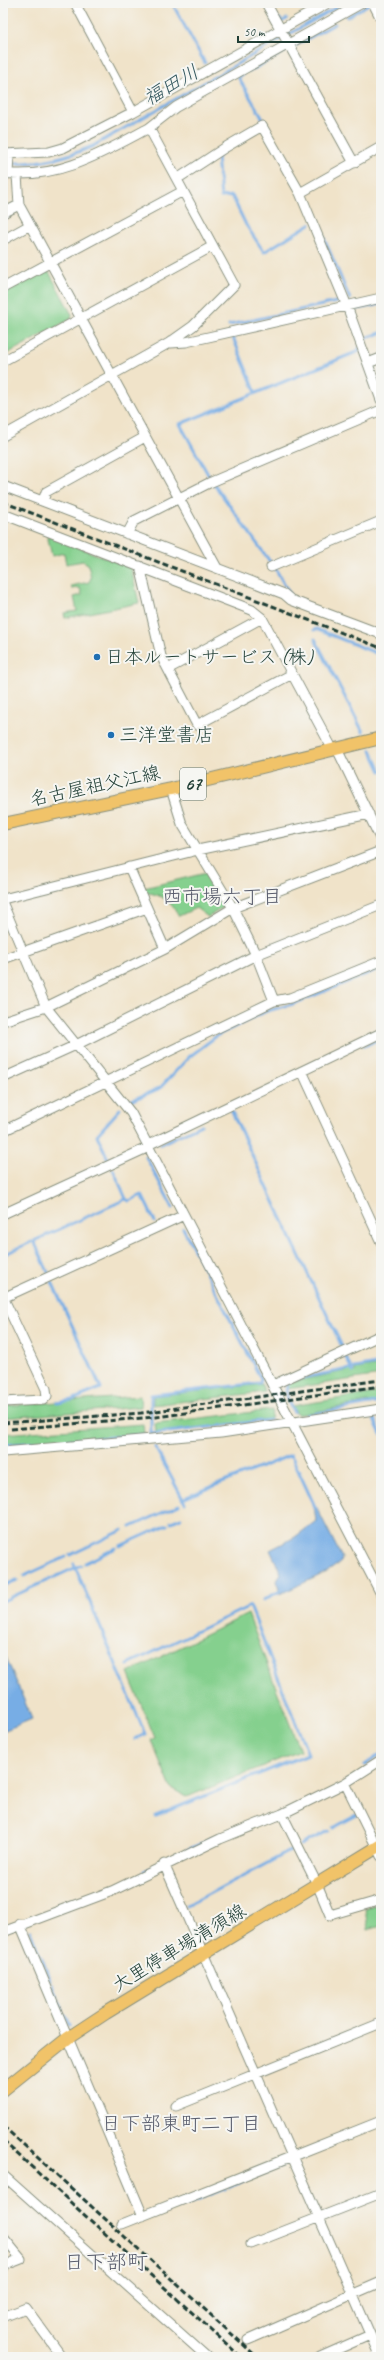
<svg xmlns="http://www.w3.org/2000/svg" width="384" height="2360" font-family="Caveat,'Klee One',sans-serif">
<style>
.green{fill:#85d08e;stroke:#528661}
.water{fill:#77ade5;stroke:#4b758c}
.lines{fill:none;stroke-linecap:round;stroke-linejoin:round}
.stream{stroke:#77ade5;stroke-width:3}
.minor-casing{stroke:#88907e;stroke-width:11}
.major-casing{stroke:#88907e;stroke-width:14}
.minor{stroke:#fff;stroke-width:9}
.major{stroke:#f1c369;stroke-width:12}
.rail{stroke:#1f3d34;stroke-width:3;stroke-dasharray:6 3;stroke-linecap:butt}
.poi-dot{fill:#1f6fb2;stroke:#f6f6f2;stroke-width:1.5}
.labels{text-anchor:middle;dominant-baseline:central;stroke-width:4;stroke-linejoin:round;paint-order:stroke}
.shield{fill:#f6f6f2;stroke:#60746d;stroke-width:1}
.shield-label{font-size:18px;font-weight:bold;fill:#1f3d34}
.poi-label{font-size:19px;fill:#1f3d34;stroke:#f6f6f2;text-anchor:start}
.street-label{font-size:19px;fill:#1f3d34;stroke:#f6f6f2}
.water-label{font-size:20px;font-style:italic;fill:#355960;stroke:#f6f6f2}
.neighbourhood-label{font-size:20px;fill:#585c6c;stroke:#f6f6f2}
.quarter-label{font-size:21px;fill:#585c6c;stroke:#f6f6f2}
</style>
<rect width="100%" height="100%" fill="#f6f6f2"/>
<filter id="ink" filterUnits="userSpaceOnUse"><feTurbulence type="fractalNoise" baseFrequency=".025" numOctaves="2"/><feDisplacementMap in="SourceGraphic" scale="8" xChannelSelector="R" yChannelSelector="G"/><feConvolveMatrix kernelMatrix="1 2 1 2 8 2 1 2 1" color-interpolation-filters="sRGB"/></filter>
<filter id="wash" filterUnits="userSpaceOnUse"><feTurbulence type="fractalNoise" baseFrequency=".012" numOctaves="4" result="noise"/><feDisplacementMap in="SourceGraphic" scale="16" xChannelSelector="R" yChannelSelector="G"/><feGaussianBlur stdDeviation="0.9" result="paint"/><feColorMatrix in="noise" values="0 0 0 0 0 0 0 0 0 0 0 0 0 0 0 0 0 1.4 0 .05"/><feComposite in="paint" operator="in"/></filter>
<g filter="url(#wash)">
<rect width="100%" height="100%" fill="#f0e3c9"/>
<path class="green" d="M45,270L49,272L72,315L71,319L3,356V293Z
M47,535L131,568L139,603L65,618L64,613L77,611L74,597L82,595L80,588L72,589L71,586L89,582L91,578L88,564L83,561L66,564L64,553L52,556Z
M206,873L225,903L224,907L208,917L196,908L179,916C172,903 161,893 146,893L144,888Z
M381,1365V1375L287,1389L290,1382L351,1370L352,1372H355V1369Z
M262,1384L265,1392L153,1405V1396Z
M381,1392V1402L369,1404L368,1402L298,1415L291,1406Z
M140,1396L141,1407L3,1418V1406Z
M272,1410L271,1419L156,1433L155,1423Z
M143,1424L144,1434L3,1444V1434Z
M248,1614L300,1751L187,1797L171,1788L151,1740L155,1738L128,1673Z
M381,1904V1925L368,1929L365,1909Z"/>
<path class="water" d="M314,1506H316L342,1558L341,1562L327,1572L280,1594L277,1581L281,1573L270,1550L295,1537L316,1521Z
M3,1650L32,1719L3,1731Z"/>
<g class="lines">
<path class="stream" d="M172,3L205,63
M302,9L313,3
M347,17L369,4
M280,19L281,22L287,19
M3,43L4,45
M294,46L335,24
M250,71L287,50
M242,75L238,77L266,124
M219,156L217,157L221,197L232,196L246,225L264,252L310,224
M3,163C35,165 63,159 93,146L344,3
M312,210L350,299
M352,310L381,304
M229,325L341,301
M232,335L256,393
M363,339L381,333
M210,478L180,424L359,351V348
M214,484L271,563
M275,568L289,593
M314,630L316,629L381,655
M315,639L363,732
M371,750L381,771
M377,1040L381,1048
M365,1046L381,1038
M130,1101L160,1088L189,1057L218,1035L267,1011L293,1004L381,968
M231,1110L343,1349
M161,1144L201,1125
M146,1157L173,1208
M109,1161L97,1135L120,1109
M126,1199L129,1201L142,1195L155,1222
M183,1228L261,1379L260,1383L151,1395V1434L270,1420
M34,1241L48,1272
M3,1255L126,1199L113,1169
M52,1282L101,1388L72,1400L57,1403
M345,1356L353,1372
M296,1379L381,1363
M288,1381C284,1392 287,1402 294,1412
M307,1415L381,1402
M373,1417L381,1434
M3,1445L144,1435
M155,1447L185,1503
M182,1499L291,1455L316,1509
M171,1522L181,1518
M131,1527L179,1505
M120,1546L167,1525
M70,1555L123,1530
M85,1563L116,1548
M74,1564L145,1734L135,1739
M24,1576L66,1557
M3,1586L17,1580
M263,1600L282,1590
M3,1601L81,1565
M128,1664L250,1606L308,1754L156,1816
M365,1765L381,1754
M333,1828L357,1815
M301,1845L328,1831
M144,1871L212,1838
M186,1906L296,1848
M30,1931L40,1955
M42,1958L50,1981
M52,1985L57,1997
M59,2001L63,2010
M65,2015L69,2026
M297,2159L305,2156
M229,2187L290,2162
M176,2207L225,2189"/>
</g>
</g>
<g filter="url(#ink)">
<g class="lines">
<g class="minor-casing">
<path id="minor" d="M75,3L133,112
M266,3L354,163
M373,3L381,19
M149,128L176,107L362,3
M381,147L300,193L347,306L381,400
M3,154L49,152L63,148L133,112L328,3
M3,173C58,180 102,153 149,128L234,285L193,326L169,343L3,436
M8,174L9,155
M17,175L19,205L217,568
M177,179L226,147L262,126L300,193
M3,213L19,205
M3,240L30,225
M3,288L183,191
M171,343L186,342L381,298
M3,361L213,246
M368,363L381,358
M3,486L284,594L291,600L381,634
M43,501L46,492L145,437
M3,514L252,610L262,618L333,750
M127,534L134,521L209,483L381,410
M140,566L161,656L197,725L292,674
M271,567L381,521
M168,669L262,618
M337,749L381,840
M171,789L182,824L233,908L256,955L274,1001
M129,867L165,949
M3,899L198,850L369,814
M3,904L46,1007L131,1113L381,1594
M3,959L147,908
M3,1021L46,1007L165,949L233,908L381,851
M302,1071L381,1242
M3,1078L76,1045L256,955L381,905
M3,1131L274,1001L290,998L381,961
M148,1145L381,1033
M3,1214L149,1147
M3,1297L46,1389L47,1396L43,1400L3,1402
M3,1298L184,1215
M273,1385L381,1335
M3,1452L221,1433L381,1409
M345,1783L381,1856
M282,1814L317,1884L330,1915L381,1900
M164,1864L380,2357
M20,1924L143,2216
M3,1932L112,1891L220,1839L282,1814L345,1783L381,1760
M176,2106L381,2023
M3,2175L207,2357
M122,2224L381,2121
M3,2237L21,2259L3,2266
M251,2244L381,2193
M3,2317L26,2308L59,2353L50,2357
M248,2340L381,2282
M320,2357L370,2335"/>
</g>
<g class="major-casing">
<path id="major" d="M3,824L171,789L381,738
M3,2090L68,2038L106,2013L381,1845"/>
</g>
<use href="#minor" class="minor"/>
<use href="#major" class="major"/>
<path class="rail" d="M3,502L381,648
M3,1423L141,1413L381,1380
M11,1429L156,1417L381,1386
M3,2126L257,2357
M3,2141L241,2357"/>
</g>
</g>
<g class="poi-dot">
<circle cx="97" cy="657" r="4"/>
<circle cx="111" cy="735" r="4"/>
</g>
<g class="labels">
<rect class="shield" x="180" y="768" width="26" height="32" rx="3"/>
<g class="shield-label">
<text x="193" y="784">67</text>
</g>
<g class="poi-label">
<text x="105" y="657">日本ルートサービス (株)</text>
<text x="119" y="735">三洋堂書店</text>
</g>
<g class="street-label">
<text transform="translate(95 786) rotate(-12)">名古屋祖父江線</text>
<text transform="translate(179 1948) rotate(-31)">大里停車場清須線</text>
</g>
<g class="water-label">
<text transform="translate(171 85) rotate(-30)">福田川</text>
</g>
<g class="neighbourhood-label">
<text x="222" y="896">西市場六丁目</text>
<text x="181" y="2123">日下部東町二丁目</text>
</g>
<g class="quarter-label">
<text x="106" y="2262">日下部町</text>
</g>
</g>
<rect width="384" height="2360" fill="none" stroke="#f6f6f2" stroke-width="16"/>
<path d="M238 36v6h71v-6" fill="none" stroke="#1f3d34" stroke-width="2"/>
<text x="244" y="36" font-size="12" fill="#1f3d34" stroke="#f6f6f2" stroke-width="3" paint-order="stroke">50 m</text>
</svg>
